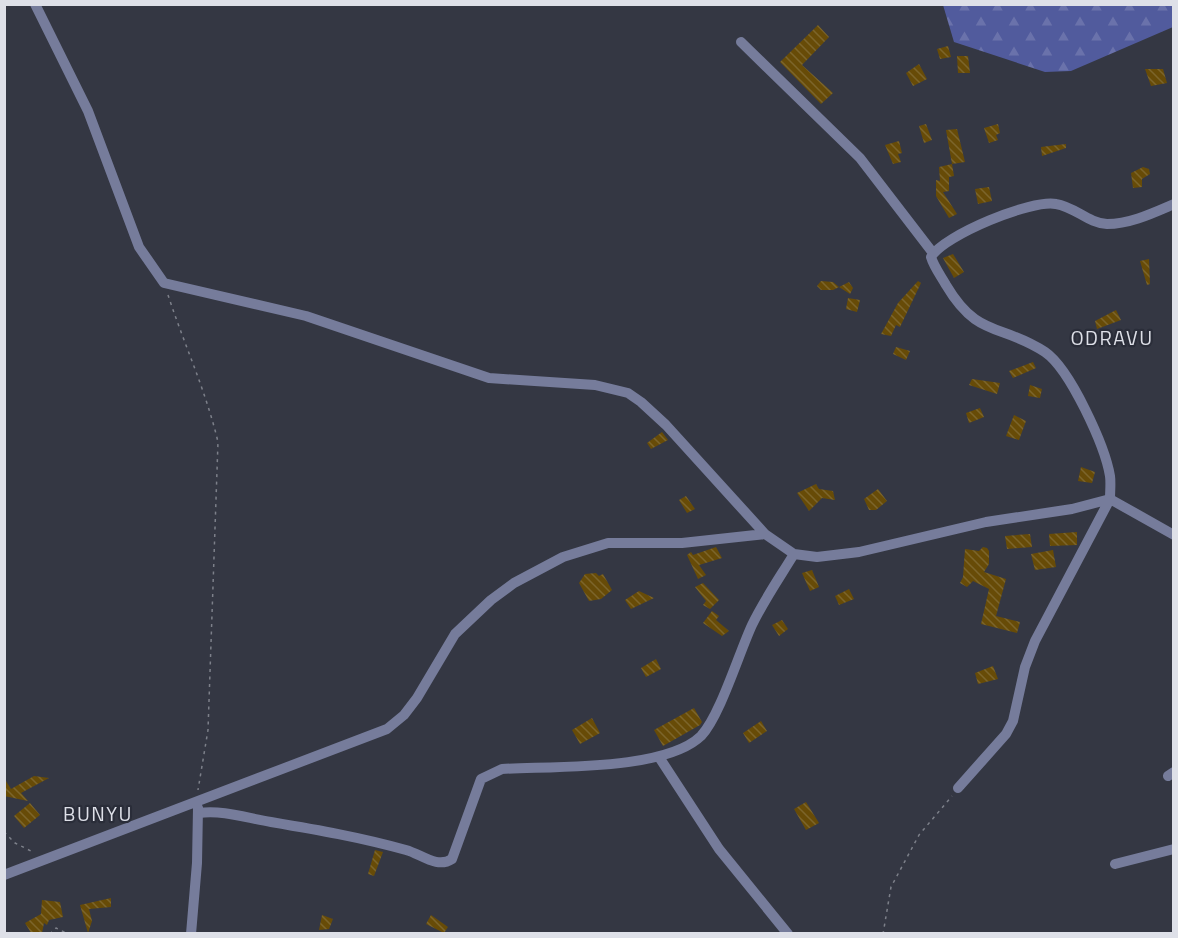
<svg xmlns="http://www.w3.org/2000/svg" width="1178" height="938" font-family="'Titillium Web',sans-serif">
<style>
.forest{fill:url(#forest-firs)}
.building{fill:url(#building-back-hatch)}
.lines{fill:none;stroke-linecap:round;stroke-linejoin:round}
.path{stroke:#7d808a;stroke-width:1.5;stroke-dasharray:3 4.5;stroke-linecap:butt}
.street{stroke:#767c9b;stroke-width:10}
.labels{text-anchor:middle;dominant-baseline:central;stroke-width:4.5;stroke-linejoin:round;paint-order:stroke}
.quarter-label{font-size:20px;letter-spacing:1.5px;fill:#dee0e8;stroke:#2a2d39}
</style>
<defs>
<pattern id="forest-firs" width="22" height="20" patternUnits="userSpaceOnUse" patternTransform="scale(1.5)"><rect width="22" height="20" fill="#515b9d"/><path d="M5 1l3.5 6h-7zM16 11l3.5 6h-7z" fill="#6a72ab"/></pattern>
<pattern id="building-back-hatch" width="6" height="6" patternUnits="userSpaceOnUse" patternTransform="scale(1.5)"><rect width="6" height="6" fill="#674b07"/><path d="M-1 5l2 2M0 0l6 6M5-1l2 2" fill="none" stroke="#7c652b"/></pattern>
</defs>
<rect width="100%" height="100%" fill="#343743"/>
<path class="forest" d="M943,5H1173V27L1071,71L1045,72L954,42Z"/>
<path class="building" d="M818,25L829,37L802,65L833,93L821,104L780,62Z
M948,46L951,57L940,59L937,49Z
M957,56H968L970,73H958Z
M919,64L927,79L913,86L906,73Z
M1145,69H1163L1167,83L1151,86Z
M926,124L932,140L924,143L919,126Z
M998,124L1000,133L996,135L998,140L989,143L984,128Z
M957,129L965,162L952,164L946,130Z
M899,141L902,153L898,154L901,162L893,164L885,145Z
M1066,144V148L1042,156L1041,147Z
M952,164L954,176L949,177V191L943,192L957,214L949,218L936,196V180L940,181L939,167Z
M1143,167L1149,169L1150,174L1142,179V187L1133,188L1131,173Z
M989,187L992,201L978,204L975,189Z
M953,254L964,272L954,278L943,258Z
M1149,259L1150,284L1147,285L1140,261Z
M821,281L833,282L839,287L849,282L853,288L850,294L839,287L833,290H821L817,286Z
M918,281L921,283L900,327L896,325L891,336L881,334L898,303Z
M848,298L860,300L857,312L846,309Z
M1116,310L1121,320L1097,329L1095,321Z
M896,347L910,351L906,360L893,354Z
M1033,362L1036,368L1013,378L1009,371Z
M972,379L1000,383L997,394L969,385Z
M1030,385L1042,389L1040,398L1028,396Z
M980,408L984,417L969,423L966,413Z
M1014,415L1026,421L1019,440L1006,436Z
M662,432L668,440L651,449L647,443Z
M1081,467L1095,472L1092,483L1078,481Z
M816,484L819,489L833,491L835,500L822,498L809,511L797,493Z
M878,489L887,501L876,510H869L864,499Z
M686,496L695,509L687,513L679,500Z
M1077,532V545L1050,546L1049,534Z
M1030,534L1032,547L1007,549L1005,536Z
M716,547L722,558L699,565L706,575L698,579L687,555L691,552L693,555Z
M983,547L987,548L989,551V564L984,572L1006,579L996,616L1020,622L1017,633L981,624L989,589L973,581L967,587L960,583L963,577L965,549L979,551Z
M1053,550L1056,567L1035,570L1031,554Z
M812,570L819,587L810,591L802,573Z
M596,573L599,576L603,574L612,590L601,599L589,601L579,583L585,574Z
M703,583L719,600L710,609L703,605L706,601L695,587Z
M849,589L854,599L839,605L835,596Z
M639,591L654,598L631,609L625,600Z
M712,611L719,616L716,620L729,631L722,636L703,623Z
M782,620L788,629L779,636L772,625Z
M656,659L661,669L646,677L641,668Z
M993,666L998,679L978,684L975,673Z
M694,708L702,722L700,725L663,746L654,730Z
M592,718L600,733L580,744L572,730Z
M761,721L767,731L749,743L743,733Z
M34,776L49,778L21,793L28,801L4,796V778L11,789Z
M806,802L819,823L806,830L794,809Z
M30,803L40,815L24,828L14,816Z
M375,850L383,852L374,876L368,874Z
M111,898V907L89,909L92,921L88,933L80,905Z
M42,900L60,902L63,917L49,920L47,925L44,923L42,933H31L25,923L41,914Z
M322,915L333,919L329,929L319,930Z
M431,915L448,927L444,933L426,924Z"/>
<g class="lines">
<path class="path" d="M168,295C184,344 206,391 218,442L208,730L198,790
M4,832L15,843L33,852
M50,934L56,928L68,934
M883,934L891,887L919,835L952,796"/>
<path class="street" d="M35,4L88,111L139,247L164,283L306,316L489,378L595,385L628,393L641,402L666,425L765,534L794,554L817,557L859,552L986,522L1072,509L1110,499L1174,535
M741,42L860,158L933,253
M659,757L719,849L788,934
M1168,776L1174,772
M958,788L1006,734L1013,721L1025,667L1035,641L1110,499C1110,491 1111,483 1110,476C1105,446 1070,369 1045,352C1001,323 978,339 946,285C941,276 934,267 931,257C944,235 1032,199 1056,204C1075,207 1088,223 1107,224C1130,224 1153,213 1174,204
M199,813C224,810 246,818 271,822C318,830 359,837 406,850C421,854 437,869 452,859L481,779L502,769C551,766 665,771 701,736C720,716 739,653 752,625C764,600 780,577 794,554
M1115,864L1174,849
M4,875L387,729L404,715L417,698L455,634L491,600L514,583L563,557L608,543H682L765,534
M191,934L197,863L198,808"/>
</g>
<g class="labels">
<g class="quarter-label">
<text x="1112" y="337">ODRAVU</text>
<text x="98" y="813">BUNYU</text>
</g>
</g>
<rect width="1178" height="938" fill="none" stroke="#dee0e8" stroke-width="12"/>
</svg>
